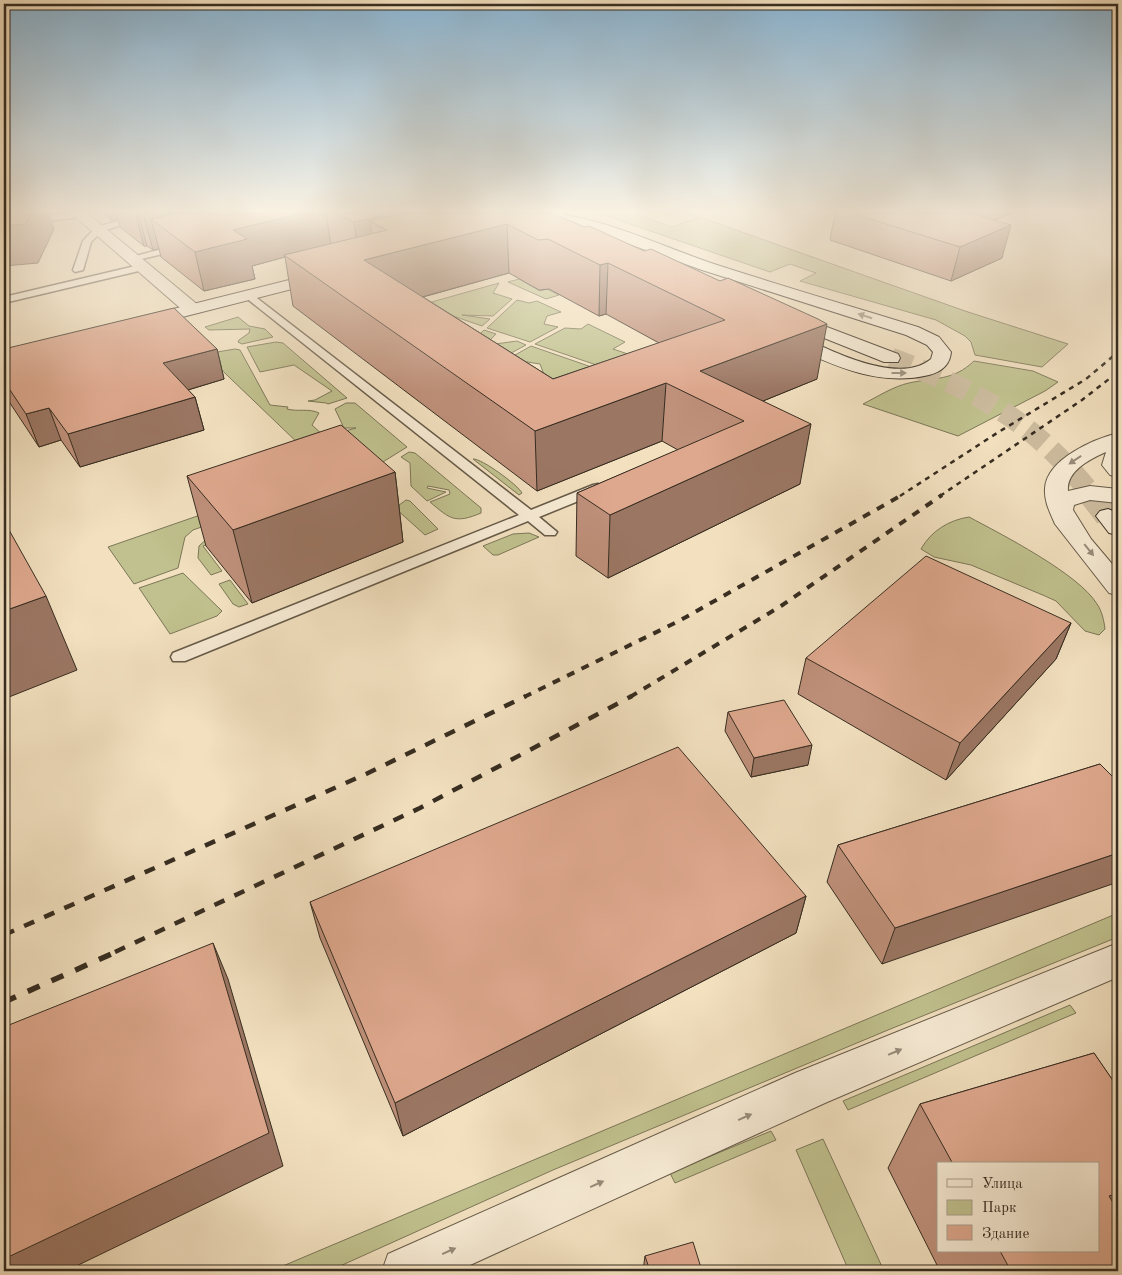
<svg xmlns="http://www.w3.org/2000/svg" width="1122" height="1275" font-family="'Old Standard TT',serif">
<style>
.green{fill:#c0c18e;stroke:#7c7758}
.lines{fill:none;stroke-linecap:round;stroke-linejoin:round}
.secondary-tunnel-far1{stroke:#cdbc9f;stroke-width:21;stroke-dasharray:21 10;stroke-linecap:butt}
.secondary-tunnel{stroke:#cdbc9f;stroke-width:26;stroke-dasharray:26 13;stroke-linecap:butt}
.lane-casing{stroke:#665a48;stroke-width:3}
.street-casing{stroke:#665a48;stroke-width:2}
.secondary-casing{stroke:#372d21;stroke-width:2}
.lane{fill:#f7ebd5;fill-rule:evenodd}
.street{fill:#f7ebd5;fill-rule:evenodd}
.secondary{fill:#f7ebd5;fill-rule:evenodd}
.rail-far3{stroke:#372d21;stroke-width:2.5;stroke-dasharray:5 5;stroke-linecap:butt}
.rail-far2{stroke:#372d21;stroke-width:4;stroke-dasharray:8 8;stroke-linecap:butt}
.rail-far1{stroke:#372d21;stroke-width:4.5;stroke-dasharray:11 11;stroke-linecap:butt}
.rail{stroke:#372d21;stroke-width:5.5;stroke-dasharray:13 13;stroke-linecap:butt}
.wall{fill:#bf907a;stroke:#372d21;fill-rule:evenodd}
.shaded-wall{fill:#9b7663;stroke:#372d21}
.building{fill:#dea88e;stroke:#372d21;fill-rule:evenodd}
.oneway{fill:#978c7b}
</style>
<rect width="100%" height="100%" fill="#f2e0bf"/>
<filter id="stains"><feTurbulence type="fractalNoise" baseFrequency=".004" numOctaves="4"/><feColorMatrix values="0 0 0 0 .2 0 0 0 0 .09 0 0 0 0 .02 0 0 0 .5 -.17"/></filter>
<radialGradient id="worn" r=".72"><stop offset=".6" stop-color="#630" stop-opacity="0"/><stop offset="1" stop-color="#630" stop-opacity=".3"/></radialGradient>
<path class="green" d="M598,213H633L672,227L697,218L683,213H688L965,311L1068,344L1042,367L975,355L971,342L965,336L936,320L800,281L816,273L790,264L770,272Z
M519,279L540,291L547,289L559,295L546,299L508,282Z
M499,283L493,293L512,299L493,316L462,315L490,319L482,326L421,305Z
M517,300L529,303L537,301L561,312L547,316L544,324L558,327L530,342L487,328Z
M238,317L249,326L265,329L273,337L242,344L238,342L239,340L249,333L250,329L209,330L205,327Z
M588,324L625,342L613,349L634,356L608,369L535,344L565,328L581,329Z
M484,330L496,334L490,340L495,344L517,341L526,345L480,370L458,355Z
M276,342L283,343L347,398L328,404L326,403L308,401L315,400L332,391L294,365L260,372L247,347Z
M531,346L603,371L552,396L540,364L508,359Z
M235,349L240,350L270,405L288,407L287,409C298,412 309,408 319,413L312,425L324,436L349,475L193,530L185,537L178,568L134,584L108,547L327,471L205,354Z
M974,361L1033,371L1058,382L1045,391L958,436L863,404C877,397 894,386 909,383C936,377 953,381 974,361Z
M346,403H355L407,447L378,465L345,431L356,428H344L335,409Z
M409,452L415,453L481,508V513C455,524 450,519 430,502L450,494L449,490L428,486L427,488L446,492L427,501L411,486L410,463L401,457Z
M473,459C481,458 518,485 522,493L519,495Z
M406,500L410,501L438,529L425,535L395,508Z
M969,517C1001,534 1079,574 1097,604C1102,611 1104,621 1105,629L1099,635L1085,631L1056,601L1045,596L971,565L934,557L921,549C931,531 949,520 969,517Z
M266,523L203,546L222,571L211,575L198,558L199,546L210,536Z
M529,533L539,537L498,555H493L483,546L513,534Z
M183,573L222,611L217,616L170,634L139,588Z
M230,580L248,604L239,607L233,604L219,584Z
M1118,913V937L888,1030L553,1170L329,1271H271Z
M1070,1005L1076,1013L848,1110L843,1101Z
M771,1131L776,1140L675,1183L670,1173Z
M823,1139L884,1271H849L796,1150Z"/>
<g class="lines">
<path class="secondary-tunnel-far1" d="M891,358C979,391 1034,422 1093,496"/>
<path class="secondary-tunnel" d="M1092,495L1108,516"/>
<g class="lane-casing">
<path id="lane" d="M68,213L83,214L79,217L4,227V221Z
M149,213H162L102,231L91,242L83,270L75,272L73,270L83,241L96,227Z
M551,213H566L553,218L549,215Z
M1111,213H1118V223L1115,222Z
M181,244L186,247L184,249L133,261L128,258Z
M144,264L149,267L147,269L4,303V297Z
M249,292L531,510L593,485L598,484L605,488L603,491L539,517L557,532L555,535H545L528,521L185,661H173L171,657L173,653L519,515L245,297V293Z"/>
</g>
<g class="street-casing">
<path id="street" d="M71,213H87L198,305L201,309L198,313H186Z
M1118,433V477L1110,475L1102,465L1106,452C1090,459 1066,471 1068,491L1090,486L1118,489V503L1090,500L1074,505L1073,510L1091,539L1118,571V595L1109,593L1055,524C1050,512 1044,502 1045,488C1047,459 1094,439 1118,433Z
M1118,943V977L825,1103L457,1271H382L388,1254L795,1073Z"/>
</g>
<g class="secondary-casing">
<path id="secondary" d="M539,213C595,213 660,246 714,264C782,286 850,306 918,327L939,337L951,352C950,365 941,372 929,375C876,388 829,363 782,342L779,338L782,334C795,331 809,341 821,346C849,359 904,382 931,359L933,352L927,345L906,335L702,270L587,229L541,216Z
M325,271L333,276L331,279L143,327L137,326L134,322L137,318Z
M790,313L898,354L900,358L898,362H884L784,322L781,318L784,314Z
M1108,509L1118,513V535L1109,533L1096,516L1100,511Z"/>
</g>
<use href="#lane" class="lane"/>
<use href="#street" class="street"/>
<use href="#secondary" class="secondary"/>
<path class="rail-far3" d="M900,496L997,433L1086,379L1118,352
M940,496L1082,400L1118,372"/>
<path class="rail-far2" d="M524,697L679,621L902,495
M630,697L781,606L942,495"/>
<path class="rail-far1" d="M4,935L366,774L526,696
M115,952L420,808L632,696"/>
<path class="rail" d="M4,1002L118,951"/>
</g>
<path class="wall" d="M102,213H552L584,227L817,379L763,401L800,484L608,578L576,556L577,493L678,450L662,441L537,491L293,306L285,257L252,266L255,279L204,291L161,257L159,249L153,250L147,246H144L120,227L118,219L112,221ZM509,273L539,290L549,289L599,316L606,314L659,343L553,379L423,297Z
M835,213H1013L995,220L1002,258L951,281L830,240Z
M4,349H217L224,379L188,390L195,397L204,430L80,467L61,440L39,447L4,394Z
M395,472L403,542L252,603L206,546L187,476Z
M1071,623L1056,659L946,780L798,694L806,658Z
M728,712L808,765L751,777L725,731Z
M1100,764L882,964L827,882L838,845Z
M806,896L796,933L403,1136L320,938L310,902Z
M1094,1053L1118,1088V1271H940L888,1168L920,1104ZM938,1164H1098V1251H938Z
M645,1256L702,1271H643Z"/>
<path class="shaded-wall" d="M31,213H48L54,229L38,263L4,266V226Z
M110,213H116L118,219L112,221Z
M135,213H138L147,246H144Z
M143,213H204L151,219L159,249L153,250Z
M303,213H326L331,245L284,255L285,257L252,266L255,279L204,291L195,252L233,230Z
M396,213H411L400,250Z
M950,213H1013L944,239Z
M381,216L383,228L370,221L374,257L359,261L354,222Z
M507,224L509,273L371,311L364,260Z
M1011,225L1002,258L951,281L960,247Z
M608,263L606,314L599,316L600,265Z
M827,324L817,379L731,414L700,371Z
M217,349L224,379L171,395L163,363Z
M666,383L662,441L537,491L535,431Z
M195,397L204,430L80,467L68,434Z
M49,408L61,440L39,447L26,414Z
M811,424L800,484L608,578L610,515Z
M395,472L403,542L252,603L233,530Z
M46,596L77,670L4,699V611Z
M1071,623L1056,659L946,780L960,743Z
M812,745L808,765L751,777L754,758Z
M1118,853V882L882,964L895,928Z
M806,896L796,933L403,1136L395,1103Z
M213,943L228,979L283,1166L66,1271H4V1259Z
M1118,1193V1235L1109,1196Z"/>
<path class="building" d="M4,213H31L25,224L4,226Z
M178,213H303L233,230L247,239L195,252L151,219Z
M336,213H376L381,216L354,222Z
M407,213H552L584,227L589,226L644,251L651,249L720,281L728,278L818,319L827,324L700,371L811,424L610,515L577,493L744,421L666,383L535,431L284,255L387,230L370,221ZM507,224L538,240L548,239L600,265L608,263L725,320L553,379L364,260Z
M851,213H970L1011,225L960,247Z
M174,308L217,349L163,363L195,397L68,434L49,408L26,414L4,381V349Z
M341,425L395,472L233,530L187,476Z
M4,521L46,596L4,611Z
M926,556L1071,623L960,743L806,658Z
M784,700L812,745L754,758L728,712Z
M678,747L806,896L395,1103L310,902Z
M1100,764L1118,782V853L895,928L838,845Z
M213,943L269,1133L4,1259V1027Z
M1094,1053L1118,1088V1193L1109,1196L1118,1211V1271H1011L1000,1251H1098V1164H953L920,1104Z
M693,1242L702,1271H650L645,1256Z"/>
<defs><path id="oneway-solid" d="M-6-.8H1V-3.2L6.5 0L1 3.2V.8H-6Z" transform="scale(1.25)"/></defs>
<g class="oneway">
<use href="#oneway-solid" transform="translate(865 316) rotate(-163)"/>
<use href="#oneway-solid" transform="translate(899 373)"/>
<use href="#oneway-solid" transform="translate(1075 460) rotate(146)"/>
<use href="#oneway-solid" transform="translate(1089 550) rotate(51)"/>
<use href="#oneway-solid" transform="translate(895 1052) rotate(-23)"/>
<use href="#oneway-solid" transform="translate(745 1117) rotate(-24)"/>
<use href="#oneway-solid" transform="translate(597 1184) rotate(-24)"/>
<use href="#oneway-solid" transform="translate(449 1251) rotate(-24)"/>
</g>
<linearGradient id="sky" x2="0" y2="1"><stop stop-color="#8bb7d6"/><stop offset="0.54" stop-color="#f9f1e2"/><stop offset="1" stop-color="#f9f1e2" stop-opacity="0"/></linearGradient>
<rect width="1122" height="391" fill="url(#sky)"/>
<rect width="1122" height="1275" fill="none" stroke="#f2e0bf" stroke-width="20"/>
<rect x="5" y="5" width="1112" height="1265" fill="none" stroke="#372d21" stroke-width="2.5"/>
<rect x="10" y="10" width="1102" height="1255" fill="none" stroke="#372d21"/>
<rect x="937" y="1162" width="162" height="90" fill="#f7ebd5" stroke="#aa9f8d"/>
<rect x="947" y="1179" width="25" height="8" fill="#f7ebd5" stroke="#aa9f8d"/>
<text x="982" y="1188" font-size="15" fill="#372d21">Улица</text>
<rect x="947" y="1200" width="25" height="15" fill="#c0c18e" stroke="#aa9f8d"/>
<text x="982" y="1212" font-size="15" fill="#372d21">Парк</text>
<rect x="947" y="1225" width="25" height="15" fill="#dea88e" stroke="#aa9f8d"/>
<text x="982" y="1238" font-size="15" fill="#372d21">Здание</text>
<rect width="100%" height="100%" filter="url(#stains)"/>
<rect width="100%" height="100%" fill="url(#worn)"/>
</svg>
